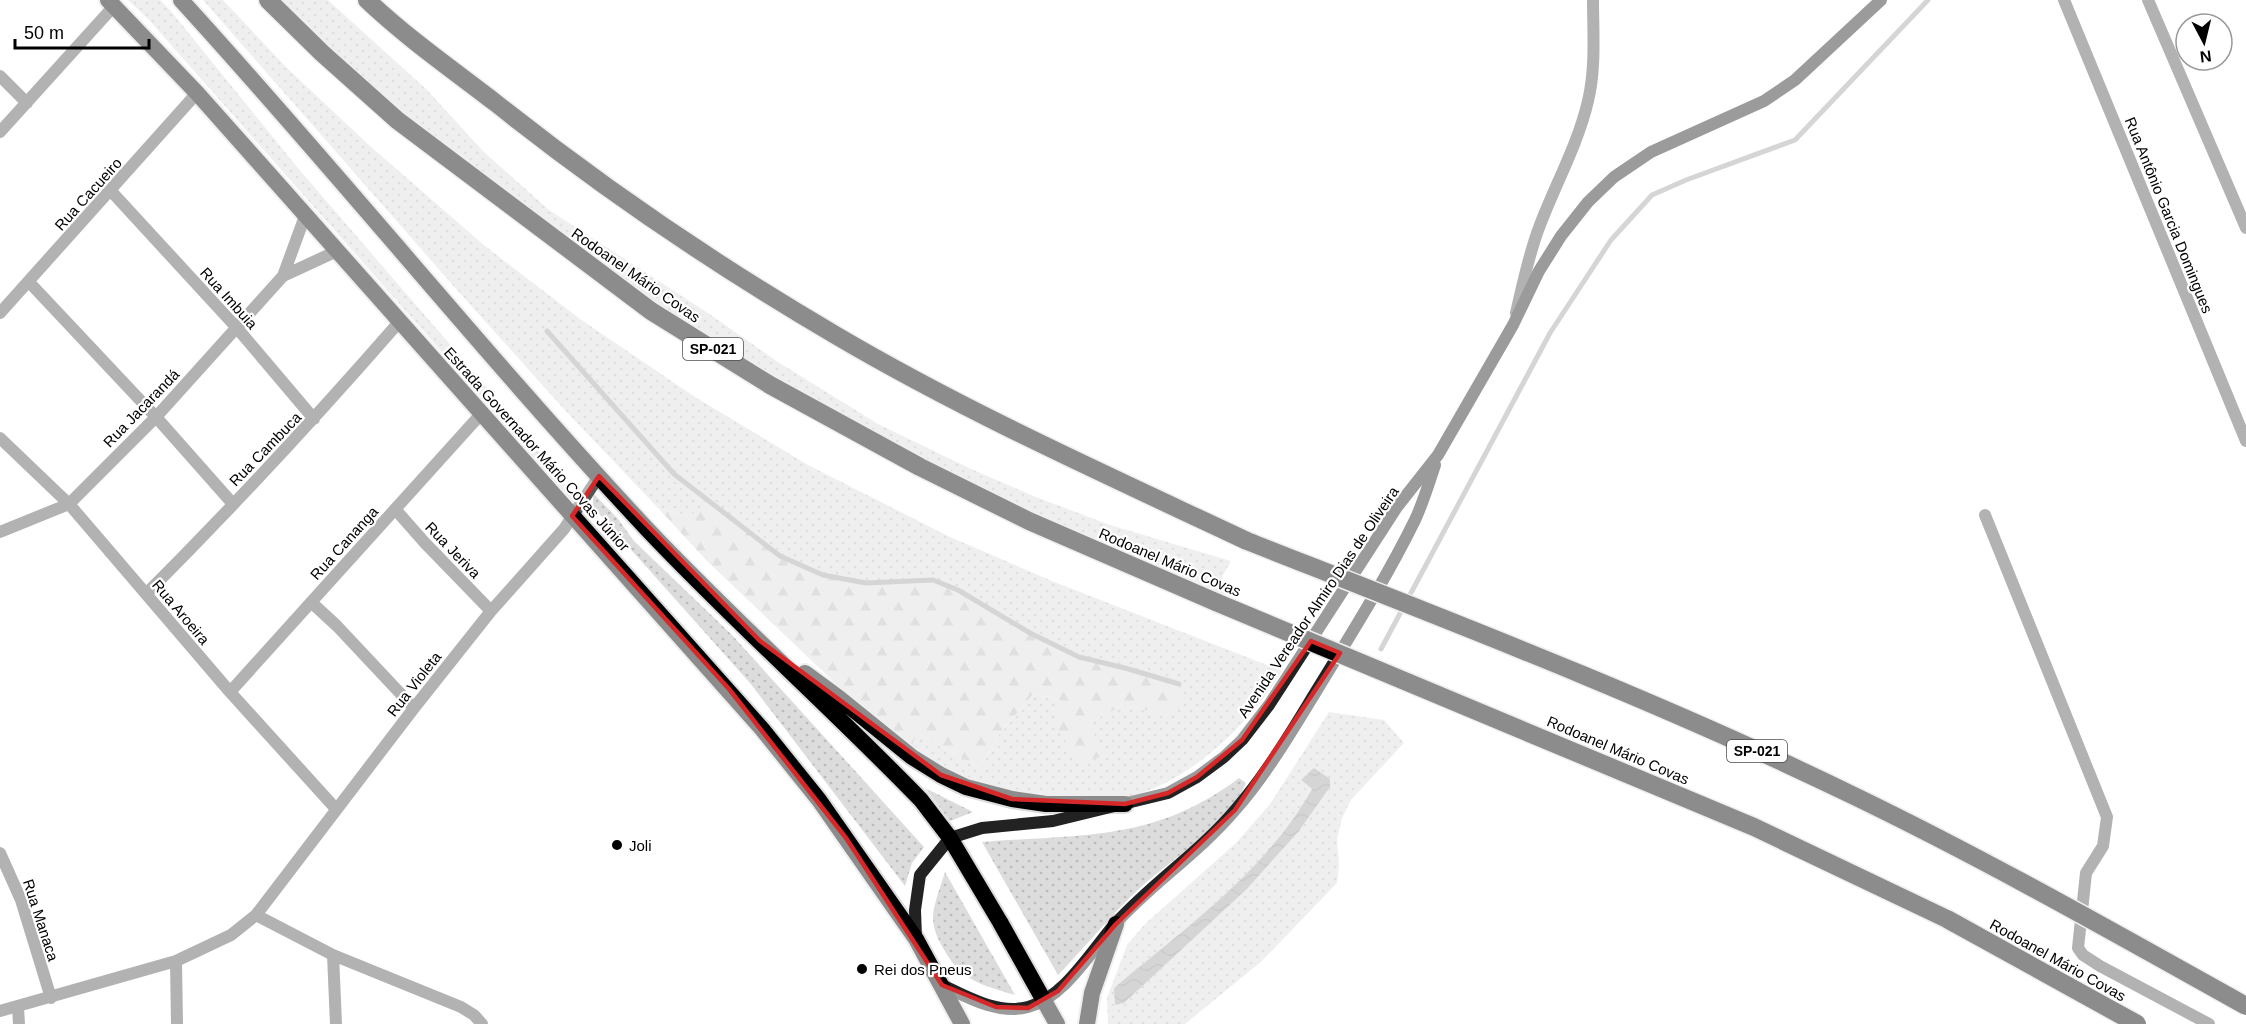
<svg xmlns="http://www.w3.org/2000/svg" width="2246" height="1024" font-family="Arial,sans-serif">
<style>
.grass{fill:url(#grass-dots);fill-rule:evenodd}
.forest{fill:url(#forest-firs)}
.water{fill:url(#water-waves)}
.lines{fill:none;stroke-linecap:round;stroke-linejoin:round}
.stream{stroke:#a3a3a3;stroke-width:5}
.trunk-casing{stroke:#dbdbdb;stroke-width:20}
.motorway-casing{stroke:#dbdbdb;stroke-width:21}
.minor{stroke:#555;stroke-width:12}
.secondary{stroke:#222;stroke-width:12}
.trunk{stroke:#000;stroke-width:16}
.motorway{stroke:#000;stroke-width:18}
.motorway-bridge-casing{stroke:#dbdbdb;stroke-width:21;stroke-linecap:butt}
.motorway-bridge{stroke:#000;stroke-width:18}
.marked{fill:none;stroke:#d62828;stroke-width:4.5;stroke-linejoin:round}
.poi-dot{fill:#000;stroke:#fff;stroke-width:2}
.labels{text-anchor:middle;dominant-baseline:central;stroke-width:4.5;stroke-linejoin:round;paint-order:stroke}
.shield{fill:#fff;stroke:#4c4c4c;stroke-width:1.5}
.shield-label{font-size:14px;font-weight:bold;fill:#000}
.street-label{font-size:15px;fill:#000;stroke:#fff}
.poi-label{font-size:15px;fill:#000;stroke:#fff;text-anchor:start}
</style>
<defs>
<pattern id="grass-dots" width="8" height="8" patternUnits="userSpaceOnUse" patternTransform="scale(1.5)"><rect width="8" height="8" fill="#dcdcdc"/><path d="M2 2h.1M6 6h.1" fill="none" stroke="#bbb" stroke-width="1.8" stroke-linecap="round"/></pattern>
<pattern id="forest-firs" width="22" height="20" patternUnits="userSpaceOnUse" patternTransform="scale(1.5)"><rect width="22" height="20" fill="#dcdcdc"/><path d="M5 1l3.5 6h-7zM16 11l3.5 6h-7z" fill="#bbb"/></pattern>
<pattern id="water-waves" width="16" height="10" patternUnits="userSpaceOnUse" patternTransform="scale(1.5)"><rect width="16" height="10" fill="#a3a3a3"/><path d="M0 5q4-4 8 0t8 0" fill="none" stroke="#8b8b8b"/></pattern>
</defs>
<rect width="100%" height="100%" fill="#fff"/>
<path class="grass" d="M128,0H160L170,10L297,167L491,392L575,497V502L572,505L485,401L149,20Z
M203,0H223L287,68L370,146L485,246L580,319L695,397L808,465L948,536L1052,581L1282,671C1245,730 1181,792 1109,801C1085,804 1064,801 1041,798C1025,796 1006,796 991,790C962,779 938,763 912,745L918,733L980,768L997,737L1033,694L1061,700L1089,722L1124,705L1169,715L1125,668L1079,657L1030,633L933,580L866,583L823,575L689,516L658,508L563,408L457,290Z
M280,0H328L426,89L484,152L549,210L708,313L778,362L878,424L971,469L1036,497L1110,525L1231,561L1222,577L1227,598L934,482L845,437L744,379L572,262L344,65Z
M593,493L618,519L634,541L732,635L924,847L912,863L905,886L750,683L593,507Z
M1329,712L1384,720L1404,743L1351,800L1342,818L1337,839L1339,866L1337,883L1262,961L1185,1024H1108L1107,998L1127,945L1145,924L1236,843L1270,804ZM1301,780L1330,787L1299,831L1247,889L1124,1003L1114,988C1185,928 1266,871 1312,789Z
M1239,778L1246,783C1229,824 1173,858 1141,887C1112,914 1086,946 1058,975L982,842C1082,834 1154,842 1239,778Z
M925,788L973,812L950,821Z
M945,872L1015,995C982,985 961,981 943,948C938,939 933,929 933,917C934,902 941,886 945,872Z"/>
<path class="forest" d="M710,502L786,559L823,575L866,583L933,580L958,590L1030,633L1079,657L1125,668L1179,684L1182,706L1168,715L1124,705L1089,722L1103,756L1079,763L1055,723L1061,700L1033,694L997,737L980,768L918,733L912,745L834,682L706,560L658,508L689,516Z"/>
<path class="water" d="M1314,768L1330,779V787L1299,831L1247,889L1124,1003L1115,1005L1114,988C1185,928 1266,871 1312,789L1301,780Z"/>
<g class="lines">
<path class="stream" d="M547,331L674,474L780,556L823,575L866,583L933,580L958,590L1030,633L1079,657L1125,668L1179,684
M1381,649L1550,333L1611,240L1652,195L1686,180L1795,140L1928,0"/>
<g class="trunk-casing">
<path id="trunk" d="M108,0L197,93L762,729L819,800L916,939L962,1024
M181,0C340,174 487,358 648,530C736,623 832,708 921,800L950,838L1000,922L1057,1024
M805,673L839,698L912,757L941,775L966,787L1012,799L1046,804H1125
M1087,1024L1092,993L1116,924"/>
</g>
<g class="motorway-casing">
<path id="motorway" d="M268,0L322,53L397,120L651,311L770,385L920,467L1029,521L1218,603
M367,0C407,38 453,70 497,104C604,189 719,267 837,336C968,413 1109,476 1247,541"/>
</g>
<path class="minor" d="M2064,0L2246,441
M2148,0L2246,228
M0,76L27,103
M0,132L114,6
M111,191L237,328L314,419
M283,276L337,251
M29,282L156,417L233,504
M0,313L197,93
M1516,313C1523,283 1529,253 1540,225C1556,183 1578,144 1588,101C1596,68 1593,33 1593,0
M0,438L69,504L230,692L336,809
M395,509L425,543L491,611
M1985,515L2107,817L2103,846L2086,873L2078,948L2083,955L2100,966L2209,1024
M0,532L69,504L156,417L283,276L305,216
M146,594C234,506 318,415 400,321
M311,602L337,626L414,708
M230,692L481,414
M0,853L21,900L51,998
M256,915L333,955L461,1007L474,1015L482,1024
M333,955L336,1024
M176,961L177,1024
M18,1007L19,1024
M0,1011L176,961L231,935L256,915L414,708L491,611L564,529L599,476"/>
<path class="secondary" d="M916,938L915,910L920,875L950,838L982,828L1053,821L1168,793L1197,777L1224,757L1242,740L1269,705L1397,507L1438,455L1513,325L1539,271L1561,236L1588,202L1614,177L1651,152L1764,101L1795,80L1881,0
M942,985C967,997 998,1015 1028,1007C1064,998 1091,951 1115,924C1152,883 1200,852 1236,809C1269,771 1294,727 1320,685C1353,631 1387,577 1415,520C1423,503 1429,483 1435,465"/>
<use href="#trunk" class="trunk"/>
<use href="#motorway" class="motorway"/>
<g class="motorway-bridge-casing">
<path id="motorway-bridge" d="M1247,541C1450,621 1654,699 1850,794C1985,859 2115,933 2246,1006
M1218,603L1754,827L1947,919L2137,1024"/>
</g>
<use href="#motorway-bridge" class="motorway-bridge"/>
</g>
<path d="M0 0H2246V1024H0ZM599,476L760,641L941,775L1012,799L1125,804L1168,793L1197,777L1242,740L1311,641L1340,653L1235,810L1116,924L1058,991L1028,1008L996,1007L942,985L846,838L729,689L572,516Z" fill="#fff" fill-opacity=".55" fill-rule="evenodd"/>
<path class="marked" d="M599,476L760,641L941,775L1012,799L1125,804L1168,793L1197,777L1242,740L1311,641L1340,653L1235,810L1116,924L1058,991L1028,1008L996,1007L942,985L846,838L729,689L572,516Z"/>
<g class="poi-dot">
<circle cx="617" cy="845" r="6"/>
<circle cx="862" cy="969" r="6"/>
</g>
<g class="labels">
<g class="shield">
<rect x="683" y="338" width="60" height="22" rx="4.5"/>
<rect x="1727" y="740" width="60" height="22" rx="4.5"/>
</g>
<g class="shield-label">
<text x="713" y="349">SP-021</text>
<text x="1757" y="751">SP-021</text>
</g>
<g class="street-label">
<text transform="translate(88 194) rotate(-48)">Rua Cacueiro</text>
<text transform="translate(2169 215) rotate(68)">Rua Antônio Garcia Domingues</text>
<text transform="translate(636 275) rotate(35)">Rodoanel Mário Covas</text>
<text transform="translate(229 298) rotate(48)">Rua Imbuia</text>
<text transform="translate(141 408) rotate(-46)">Rua Jacarandá</text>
<text transform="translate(265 449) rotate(-46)">Rua Cambuca</text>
<text transform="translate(537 449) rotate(48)">Estrada Governador Mário Covas Júnior</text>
<text transform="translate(344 543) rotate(-48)">Rua Cananga</text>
<text transform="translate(453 550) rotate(46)">Rua Jeriva</text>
<text transform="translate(1170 562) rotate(23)">Rodoanel Mário Covas</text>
<text transform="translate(1318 602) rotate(-56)">Avenida Vereador Almiro Dias de Oliveira</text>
<text transform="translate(181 612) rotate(50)">Rua Aroeira</text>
<text transform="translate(414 684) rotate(-52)">Rua Violeta</text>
<text transform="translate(1618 750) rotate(23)">Rodoanel Mário Covas</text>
<text transform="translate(41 920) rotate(72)">Rua Manaca</text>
<text transform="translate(2058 960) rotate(29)">Rodoanel Mário Covas</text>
</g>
<g class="poi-label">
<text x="629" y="845">Joli</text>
<text x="874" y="969">Rei dos Pneus</text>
</g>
</g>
<g transform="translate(2204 42) rotate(173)"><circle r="28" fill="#ffffff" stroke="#999999" stroke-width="1.5"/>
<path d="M0-4.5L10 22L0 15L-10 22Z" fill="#000000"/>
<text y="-9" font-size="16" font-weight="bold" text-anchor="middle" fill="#000000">N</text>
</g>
<path d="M15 39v9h134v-9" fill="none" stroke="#000000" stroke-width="3"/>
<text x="24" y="39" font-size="18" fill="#000000" stroke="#ffffff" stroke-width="4.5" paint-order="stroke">50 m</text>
</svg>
